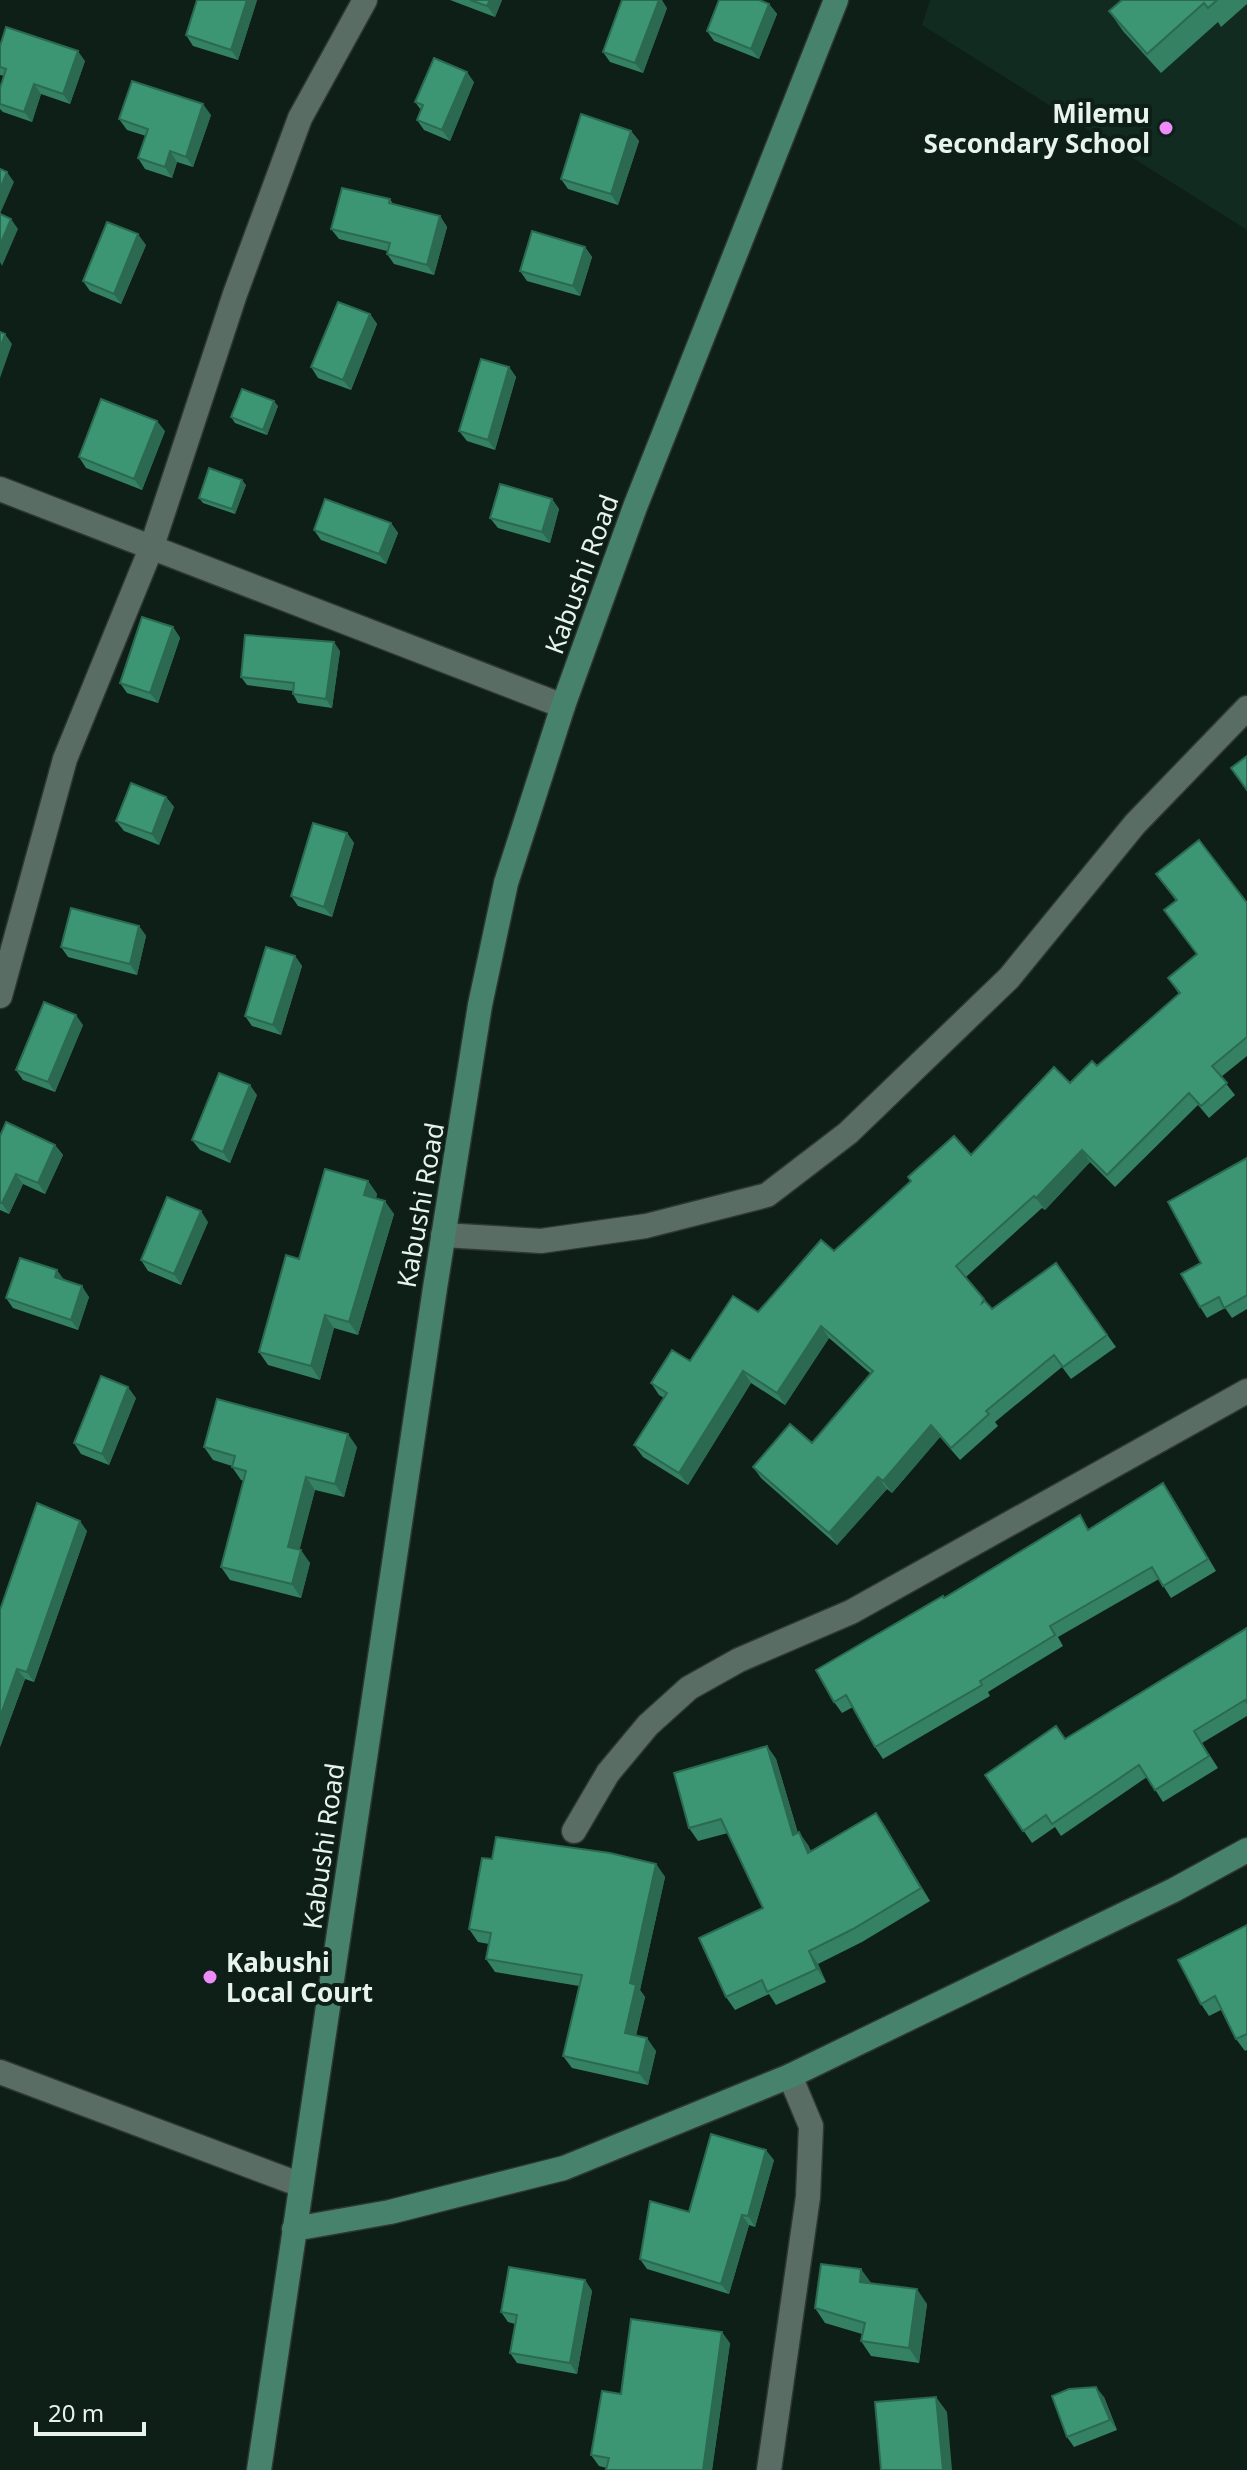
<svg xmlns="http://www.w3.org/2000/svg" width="1247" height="2470" font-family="'Noto Sans',sans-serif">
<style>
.built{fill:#122b21}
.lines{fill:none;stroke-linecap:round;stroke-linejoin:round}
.street-casing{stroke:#2e3733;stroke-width:27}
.secondary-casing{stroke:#2e3733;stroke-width:27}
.street{stroke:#596d64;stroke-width:24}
.secondary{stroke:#47826d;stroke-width:24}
.wall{fill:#348163}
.shaded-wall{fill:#2b6950}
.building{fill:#3d9673;stroke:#2b6950;stroke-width:2}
.poi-dot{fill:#ed8cf9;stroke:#0d1f17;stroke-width:3}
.labels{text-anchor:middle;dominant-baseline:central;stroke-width:8;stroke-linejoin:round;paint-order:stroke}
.poi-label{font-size:26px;font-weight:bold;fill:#e8f3ed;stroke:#0d1f17;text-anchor:end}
.street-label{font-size:26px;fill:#e8f3ed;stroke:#0d1f17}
</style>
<rect width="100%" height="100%" fill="#0d1f17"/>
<path class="built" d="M930,0H1247V230L922,25Z"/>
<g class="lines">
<g class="street-casing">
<path id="street" d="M0,489L563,706
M0,996L65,759L152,546L235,294L300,118L365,0
M443,1235L541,1241L646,1226L767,1195L848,1133L1009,978L1135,824L1247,708
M574,1831L608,1773L648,1725L689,1688L739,1660L851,1612L1247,1391
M0,2072L301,2185
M769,2470L808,2197L811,2126L790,2076"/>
</g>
<g class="secondary-casing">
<path id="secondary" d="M294,2229L390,2212L564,2168L790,2076L1174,1890L1247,1850
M259,2470L435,1288L480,1005L506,883L563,706L635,507L836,0"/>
</g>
<use href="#street" class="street"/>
<use href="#secondary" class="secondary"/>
</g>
<path class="wall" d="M197,0H257L238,60L193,46L186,35Z
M450,0H502L495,17Z
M1122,0H1247V4L1221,27L1218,22L1161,73L1123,31L1109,11Z
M769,4L777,14L759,59L714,41L707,31Z
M667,8L643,73L610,62L603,52Z
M0,46L85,61L70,104L41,94L32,122L3,112L0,109V88L4,76L0,75Z
M474,82L450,141L424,130L417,120L421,110L415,102Z
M211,115L193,167L177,162L172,178L145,169L138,158L146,136L127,130L119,119Z
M631,131L639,141L618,205L568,189L561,179Z
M390,199L393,204L440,216L447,227L434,275L394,264L387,254V251L339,239L331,229Z
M146,245L121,304L90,291L83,281Z
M585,247L592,257L580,296L527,281L520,271Z
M370,314L377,324L351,390L318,378L311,367Z
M509,367L516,377L495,450L467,441L459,431Z
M278,406L267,435L235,423L231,417Z
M165,431L142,490L86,468L79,457Z
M246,485L235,514L203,503L199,498Z
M552,499L559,509L550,543L498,528L490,518Z
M391,523L398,533L386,564L321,540L314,530Z
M173,627L180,638L158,703L127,693L120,683Z
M340,651L332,708L298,703L293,694V691L247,685L241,677Z
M166,797L174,807L159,845L124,831L116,821Z
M347,833L354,843L332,917L298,906L291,896Z
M1156,874L1247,903V1056L1221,1077L1235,1095L1209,1118L1198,1105L1115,1187L1090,1162L1045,1210L1042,1208L966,1277L992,1309L1056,1263L1116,1347L1071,1379L1062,1367L995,1422L998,1426L960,1460L940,1437L892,1493L887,1489L837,1545L761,1478L753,1467L812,1443L871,1374L829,1338L785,1405L751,1383L688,1485L643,1457L634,1445L664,1398L659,1395L651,1383L690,1361L758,1312L834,1251L971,1155L1070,1083L1097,1066L1179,994L1168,978L1197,955L1176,901Z
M139,926L146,936L137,975L68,957L61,947Z
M295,956L302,966L281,1035L252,1026L245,1016Z
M83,1025L55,1092L23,1080L16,1070Z
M257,1095L230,1163L200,1150L192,1140Z
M0,1136L55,1145L63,1155L45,1194L23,1184L9,1214L0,1210Z
M1247,1158V1309L1232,1318L1225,1308L1207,1318L1200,1307L1201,1263Z
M368,1181L377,1194L376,1198L394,1214L358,1335L334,1328L320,1380L268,1365L259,1352L299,1259Z
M208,1222L181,1285L148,1271L141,1260Z
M64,1280L89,1297L78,1330L13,1308L6,1298Z
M136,1398L109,1465L81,1454L74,1443Z
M204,1447H357L344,1497L315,1490L299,1550L310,1563L301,1598L230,1580L221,1567L244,1481L241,1480L232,1467V1466L213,1460Z
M1171,1495L1216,1571L1171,1598L1159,1579L1058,1637L1063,1646L988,1692L990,1696L883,1759L875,1747L853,1707L842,1713L834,1702L944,1598L1089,1529Z
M87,1531L34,1682L25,1679L0,1747V1610Z
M1247,1628V1716L1202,1743L1218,1768L1163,1802L1147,1777L1061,1836L1055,1827L1032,1843L985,1775L1065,1739Z
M767,1746L776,1759L798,1833L808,1845L811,1851L876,1813L885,1826L930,1901L862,1942L818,1964L826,1982L776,2005L769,1994L735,2010L726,1997L763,1908L728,1833L698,1841L689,1828Z
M492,1859L656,1864L665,1877L640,1990L645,1997L636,2035L656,2051L648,2085L572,2068L563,2056L579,1986L495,1972L486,1959L489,1944L478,1942L469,1929Z
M1247,1925V2050L1245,2051L1236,2039L1221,2010L1209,2016L1201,2004Z
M774,2160L755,2227L749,2225L729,2294L647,2269L640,2259L689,2212Z
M585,2280L592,2291L577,2374L517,2363L510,2353L515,2324L508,2322L501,2312Z
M871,2284L927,2304L919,2363L871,2356L861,2341L862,2334L825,2323L815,2308Z
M730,2343L712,2470H606L607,2468L599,2466L591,2455L621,2394Z
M1104,2397L1117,2430L1074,2447L1067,2437Z"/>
<path class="shaded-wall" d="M247,0H257L238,60L231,50Z
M490,0H502L495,17L487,6Z
M659,0H662L667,8L643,73L635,63Z
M769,4L777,14L759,59L751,49Z
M78,51L85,61L70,104L63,94Z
M467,72L474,82L450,141L442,130Z
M34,84L41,94L32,122L24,112Z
M203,104L211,115L193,167L186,157Z
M631,131L639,141L618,205L611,194Z
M170,151L177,162L172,178L165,167Z
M7,172L14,182L0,214V189Z
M440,216L447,227L434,275L427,265Z
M11,219L18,229L2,266L0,262V245Z
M138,234L146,245L121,304L114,294Z
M585,247L592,257L580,296L573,286Z
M370,314L377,324L351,390L343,380Z
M5,334L12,344L0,378V349Z
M509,367L516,377L495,450L488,440Z
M274,401L278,406L267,435L263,430Z
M157,421L165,431L142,490L134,479Z
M242,480L246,485L235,514L232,509Z
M552,499L559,509L550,543L542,532Z
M391,523L398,533L386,564L379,554Z
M173,627L180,638L158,703L150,693Z
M334,642L340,651L332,708L326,699Z
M166,797L174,807L159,845L152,834Z
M347,833L354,843L332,917L324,907Z
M139,926L146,936L137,975L130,964Z
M295,956L302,966L281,1035L273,1025Z
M76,1015L83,1025L55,1092L48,1082Z
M250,1085L257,1095L230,1163L223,1152Z
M55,1145L63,1155L45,1194L38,1183Z
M1082,1150L1090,1162L1045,1210L1036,1198Z
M16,1174L23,1184L9,1214L2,1203Z
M368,1181L377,1194L373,1208L364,1195Z
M385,1201L394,1214L358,1335L349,1322Z
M201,1211L208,1222L181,1285L174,1274Z
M57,1270L65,1281L55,1277Z
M82,1286L89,1297L78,1330L71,1320Z
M325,1315L334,1328L320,1380L311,1366Z
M821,1326L829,1338L785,1405L777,1393Z
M743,1371L751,1383L688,1485L679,1473Z
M128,1387L136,1398L109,1465L102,1454Z
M931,1425L940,1437L892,1493L883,1481Z
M348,1434L357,1447L344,1497L335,1484Z
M306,1477L315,1490L297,1560L288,1547Z
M878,1477L887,1489L837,1545L829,1533Z
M1163,1483L1171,1495L1216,1571L1208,1559Z
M80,1521L87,1531L34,1682L27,1672Z
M301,1550L310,1563L301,1598L292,1584Z
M17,1669L25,1679L0,1747V1717Z
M767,1746L776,1759L802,1848L793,1835Z
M876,1813L885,1826L930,1901L921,1888Z
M799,1832L808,1845L817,1866L808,1853Z
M656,1864L665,1877L640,1990L645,1997L634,2045L625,2033L630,1983Z
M809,1951L818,1964L826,1982L817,1969Z
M647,2038L656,2051L648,2085L639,2073Z
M766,2150L774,2160L755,2227L748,2216Z
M742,2215L749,2225L729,2294L721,2284Z
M861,2269L872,2284L860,2282Z
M585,2280L592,2291L577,2374L570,2363Z
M917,2289L927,2304L919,2363L909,2348Z
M722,2332L730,2343L712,2470H703Z
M1096,2387L1104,2397L1117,2430L1110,2420Z
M936,2397L947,2412L952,2470H943Z"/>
<path class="building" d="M197,0H247L231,50L186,35Z
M470,0H490L487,6Z
M622,0H659L635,63L603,52Z
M719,0H759L769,4L751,49L707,31Z
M1122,0H1217L1208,8L1204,3L1147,54L1109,11Z
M6,27L78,51L63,94L34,84L24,112L0,104V88L6,69L0,67V46Z
M434,58L467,72L442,130L417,120L423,105L415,102Z
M132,81L203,104L186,157L170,151L165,167L138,158L148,129L119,119Z
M581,114L631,131L611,194L561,179Z
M0,169L7,172L0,189Z
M342,188L390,199L389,203L440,216L427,265L387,254L390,243L331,229Z
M0,214L11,219L0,245Z
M107,222L138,234L114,294L83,281Z
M532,231L585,247L573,286L520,271Z
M338,302L370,314L343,380L311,367Z
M0,332L5,334L0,349Z
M481,359L509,367L488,440L459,431Z
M242,389L274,401L263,430L231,417Z
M101,399L157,421L134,479L79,457Z
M209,468L242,480L232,509L199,498Z
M500,484L552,499L542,532L490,518Z
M325,499L391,523L379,554L314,530Z
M142,617L173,627L150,693L120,683Z
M245,635L334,642L326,699L293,694L294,683L241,677Z
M1247,756V790L1231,768Z
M131,783L166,797L152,834L116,821Z
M313,823L347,833L324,907L291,896Z
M1199,840L1247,903V1037L1212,1066L1227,1083L1201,1106L1189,1093L1107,1175L1082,1150L1036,1198L1034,1196L956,1266L984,1299L982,1303L985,1301L992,1309L1056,1263L1107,1335L1063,1367L1054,1355L986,1411L989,1414L951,1448L931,1425L883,1481L878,1477L829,1533L753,1467L790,1424L812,1443L873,1371L821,1326L777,1393L743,1371L679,1473L634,1445L667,1393L651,1383L672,1350L690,1361L733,1296L758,1312L821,1240L834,1251L911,1181L908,1177L954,1136L971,1155L1054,1067L1070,1083L1092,1061L1097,1066L1180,993L1168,978L1197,954L1164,910L1177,900L1156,874Z
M71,908L139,926L130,964L61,947Z
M266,947L295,956L273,1025L245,1016Z
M44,1002L76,1015L48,1082L16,1070Z
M219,1073L250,1085L223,1152L192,1140Z
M6,1122L55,1145L38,1183L16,1174L2,1203H0V1136Z
M1247,1158V1295L1224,1308L1219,1297L1200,1307L1181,1274L1201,1263L1168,1202Z
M325,1169L368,1181L364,1195L385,1201L349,1322L325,1315L311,1366L259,1352L286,1255L299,1259Z
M167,1197L201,1211L174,1274L141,1260Z
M20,1258L57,1270L55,1277L82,1286L71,1320L6,1298Z
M101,1376L128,1387L102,1454L74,1443Z
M217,1399L348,1434L335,1484L306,1477L288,1547L301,1550L292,1584L221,1567L246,1471L232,1467L235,1456L204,1447Z
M1163,1483L1208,1559L1163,1586L1152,1567L1050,1626L1055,1635L980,1681L982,1685L875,1747L846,1695L834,1702L816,1670L943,1596L944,1598L1080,1515L1088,1530Z
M37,1503L80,1521L27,1672L17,1669L0,1717V1610Z
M1247,1628V1703L1245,1700L1194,1731L1209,1756L1155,1790L1139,1765L1052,1824L1046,1815L1023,1831L985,1775L1056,1726L1065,1739Z
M767,1746L793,1835L799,1832L808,1853L876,1813L921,1888L853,1929L809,1951L817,1969L767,1992L762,1980L726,1997L699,1938L763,1908L721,1819L689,1828L674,1773Z
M496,1837L610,1853L656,1864L630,1983L636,1985L625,2033L647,2038L639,2073L563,2056L582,1975L486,1959L491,1933L469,1929L482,1858L492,1859Z
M1247,1925V2034L1236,2039L1215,1996L1201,2004L1178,1960Z
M711,2134L766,2150L748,2216L742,2215L721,2284L640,2259L650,2201L689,2212Z
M821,2264L861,2269L860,2282L917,2289L909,2348L861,2341L865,2323L815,2308Z
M509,2267L585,2280L570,2363L510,2353L517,2315L501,2312Z
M631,2319L722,2332L703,2470H606L609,2458L591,2455L602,2391L621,2394Z
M1096,2387L1110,2420L1067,2437L1052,2396L1069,2389Z
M936,2397L943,2470H881L875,2402Z"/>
<g class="poi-dot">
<circle cx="1166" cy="128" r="8"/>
<circle cx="210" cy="1977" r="8"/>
</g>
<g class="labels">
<g class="poi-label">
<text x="1150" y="113">Milemu<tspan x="1150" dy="30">Secondary School</tspan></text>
<text x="226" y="1962" text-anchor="start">Kabushi<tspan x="226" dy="30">Local Court</tspan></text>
</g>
<g class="street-label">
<text transform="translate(581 574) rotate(-70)">Kabushi Road</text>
<text transform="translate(420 1205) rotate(-80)">Kabushi Road</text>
<text transform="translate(323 1846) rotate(-82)">Kabushi Road</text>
</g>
</g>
<path d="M36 2422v12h108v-12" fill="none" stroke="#e8f3ed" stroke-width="4"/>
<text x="48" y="2422" font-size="24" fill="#e8f3ed" stroke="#0d1f17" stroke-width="6" paint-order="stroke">20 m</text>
</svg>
